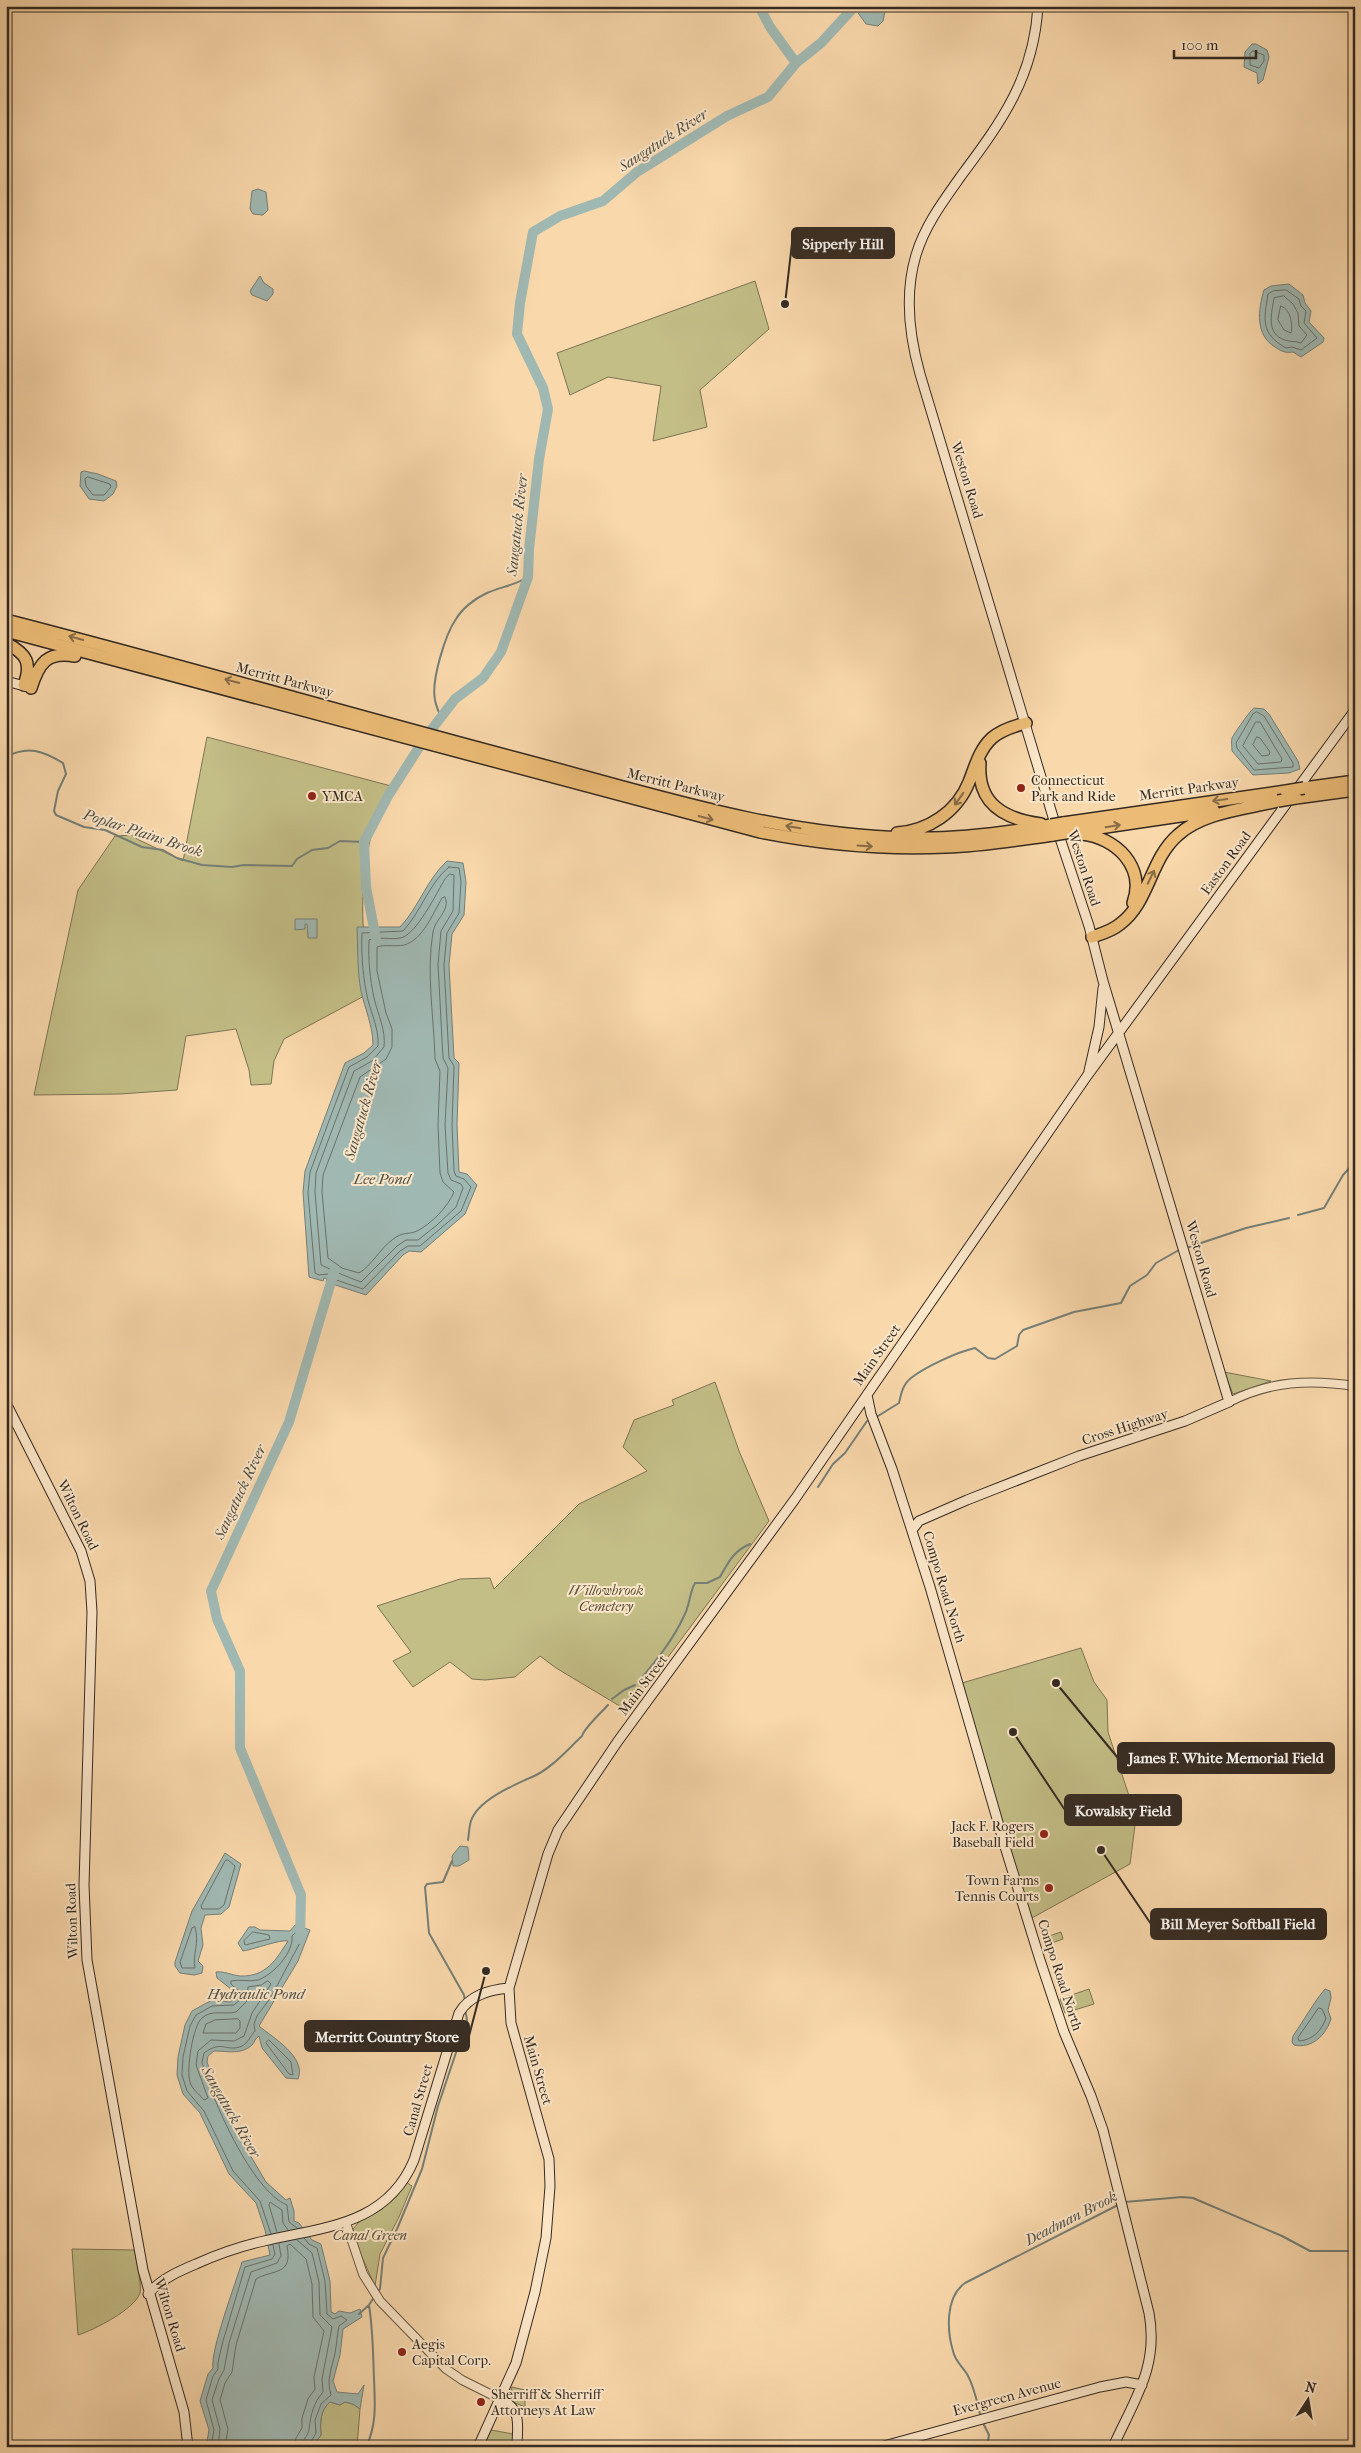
<svg xmlns="http://www.w3.org/2000/svg" width="1361" height="2453" font-family="'IM FELL French Canon',serif">
<style>
.green{fill:#c3bd86;stroke:#7c7454}
.water{fill:#a0b8b2;stroke:#757f78}
.lines{fill:none;stroke-linecap:round;stroke-linejoin:round}
.shore{stroke:#6a716a;stroke-width:1}
.stream{stroke:#757f78;stroke-width:2}
.river{stroke:#a0b8b2;stroke-width:10}
.tertiary-casing{stroke:#655644;stroke-width:10}
.secondary-casing{stroke:#342a22;stroke-width:11}
.motorway-casing{stroke:#342a22;stroke-width:14}
.tertiary{stroke:#fbe6c8;stroke-width:8}
.secondary{stroke:#fbe6c8;stroke-width:9}
.motorway{stroke:#ecbc76;stroke-width:11}
.motorway-bridge-casing{stroke:#342a22;stroke-width:14;stroke-linecap:butt}
.motorway-bridge{stroke:#ecbc76;stroke-width:11}
.oneway{stroke:#876c48}
.poi-dot{fill:#8f2418;stroke:#fbe6c8;stroke-width:2}
.labels{text-anchor:middle;dominant-baseline:central;stroke-width:4;stroke-linejoin:round;paint-order:stroke}
.street-label{font-size:14px;fill:#342a22;stroke:#fbe6c8}
.poi-label{font-size:14px;fill:#342a22;stroke:#fbe6c8;text-anchor:start}
.park-label{font-size:14px;font-style:italic;fill:#584f3b;stroke:#fbe6c8}
.water-label{font-size:15px;font-style:italic;fill:#4f4e46;stroke:#fbe6c8}
.leader{fill:none;stroke:#342a22;stroke-width:2}
.callout-dot{fill:#342a22;stroke:#fbe6c8;stroke-width:2}
.callout{fill:#342a22;stroke:#342a22;stroke-width:2}
.callout-label{font-size:15px;text-anchor:middle;font-weight:bold;fill:#fff}
</style>
<rect width="100%" height="100%" fill="#f9d8ab"/>
<filter id="stains"><feTurbulence type="fractalNoise" baseFrequency=".004" numOctaves="4"/><feColorMatrix values="0 0 0 0 .2 0 0 0 0 .09 0 0 0 0 .02 0 0 0 .5 -.17"/></filter>
<radialGradient id="worn" r=".72"><stop offset=".6" stop-color="#630" stop-opacity="0"/><stop offset="1" stop-color="#630" stop-opacity=".3"/></radialGradient>
<path class="green" d="M755,281L769,329L700,390L707,427L653,441L661,386L608,377L570,395L557,353Z
M207,737L391,786C368,825 361,877 363,923C364,936 370,950 370,964C370,974 367,985 366,995L284,1039L274,1061L271,1084L251,1085L249,1070L236,1029L186,1036L177,1090L120,1094L34,1095L78,890L115,836L134,835L137,839L183,861Z
M1224,1372L1271,1381L1233,1394Z
M715,1382L739,1451L769,1521L628,1711L556,1668L540,1656L515,1677L485,1680L472,1679L450,1662L413,1687L393,1661L411,1652L377,1606L460,1579L490,1578L494,1589L579,1504L647,1471L623,1447L634,1420L674,1405L672,1400Z
M1081,1648L1094,1682L1107,1700L1108,1732L1136,1817L1130,1864L1030,1919L1006,1843L962,1683Z
M1061,1932L1063,1939L1049,1944L1046,1937Z
M1089,1989L1094,2004L1065,2013L1060,1999Z
M406,2182L412,2186L399,2217L380,2254L375,2286L356,2244L353,2229L359,2222L389,2202Z
M72,2249L134,2250C136,2258 142,2285 140,2293C135,2309 94,2330 78,2335Z
M512,2387L525,2390V2407L515,2403L509,2397Z
M330,2402L340,2405L345,2402L353,2404L360,2409L357,2447H312L321,2435C320,2423 320,2410 330,2402Z
M491,2430L513,2434L514,2447H483Z"/>
<path class="water" d="M853,6H886L883,21L878,26L866,24Z
M1252,44H1256L1267,50L1269,57L1263,80L1258,84L1257,73L1244,67L1245,52Z
M258,189L266,192L268,210L263,215L253,214L250,209L252,191Z
M260,276L264,283L273,289V294L267,301L252,295L250,291Z
M1289,284L1303,295L1305,303L1311,311L1309,322L1324,338L1323,342L1301,357L1293,352C1285,353 1283,352 1275,347C1255,335 1258,310 1264,290L1271,286Z
M84,471L98,474L116,481L117,486L113,494L104,501L89,499L80,486L81,472Z
M1254,708L1264,709L1269,714L1298,761L1300,769L1289,773L1253,775L1232,751C1232,746 1231,742 1232,738C1234,734 1251,709 1254,708Z
M447,861L463,863L466,882L464,915L452,934L449,965L454,1058L459,1063L457,1125L459,1172L467,1174L477,1185L465,1214L421,1252L409,1251L403,1255L366,1295L326,1282L327,1279L324,1278L323,1281L309,1277L303,1192L305,1171L345,1063L364,1053L373,1045C373,1026 365,1009 361,991C357,970 358,948 357,927H400C419,907 427,879 447,861Z
M295,919H317V938H308L307,924H305V929L295,930Z
M460,1846L468,1847L469,1860L459,1866H453L452,1856Z
M225,1853L241,1864L229,1907L221,1914L205,1915L201,1928L203,1945L198,1961L203,1966L202,1973L194,1975L180,1973L175,1966V1962L192,1911Z
M295,1925L310,1930L298,1961L259,2026C272,2037 307,2057 298,2079L286,2078L262,2048L259,2036C255,2038 255,2042 252,2045C241,2055 228,2051 214,2051L208,2056L207,2062L224,2111L266,2182L286,2200L290,2198L294,2211V2221L299,2223L312,2240L321,2244L330,2281L331,2312L335,2314L339,2311L350,2313L360,2309L362,2317L343,2329L340,2355L333,2381L337,2392L358,2394L364,2385L360,2409L353,2404L345,2402L340,2405L330,2402C320,2410 320,2423 321,2435L312,2447H206L209,2430L200,2401L208,2374L213,2368C210,2351 236,2282 242,2262L270,2255L265,2230L256,2203L229,2174L200,2113L183,2094L177,2075L178,2057L185,2025L192,2011L212,2000L230,2002L237,1997L236,1993L217,1978L216,1972C224,1971 231,1975 240,1976C266,1977 276,1960 288,1941C281,1939 255,1949 243,1951L238,1943L249,1927H255L260,1930L290,1931Z
M1325,1989L1330,1991L1331,1998L1328,2010L1331,2019C1326,2035 1312,2049 1294,2045L1292,2042L1293,2036C1304,2020 1314,2002 1325,1989Z"/>
<g class="lines">
<path class="shore" d="M1253,51L1264,55V61L1259,68L1250,65V54Z
M1286,290L1299,299L1301,306L1306,311L1304,323L1317,338L1301,350L1292,347L1286,348C1260,333 1264,320 1268,294L1273,291Z
M1284,296L1293,304L1298,313L1299,326L1307,335L1301,343C1296,341 1290,342 1285,340C1265,334 1272,312 1274,298Z
M1281,306C1291,309 1293,325 1291,333L1284,330L1278,320Z
M88,477L110,484L111,487L104,495H93L86,486L85,479Z
M1257,712L1264,716L1293,763V767L1254,770L1237,748L1236,743L1253,714Z
M1256,722H1260L1282,759L1281,762L1258,764L1243,746Z
M1257,737L1260,738L1270,752L1269,755L1262,756L1253,745Z
M449,867L459,868L461,882L459,913L447,933L444,965L449,1058L454,1066L452,1125L454,1171L456,1176L464,1179L471,1187L461,1211L420,1246H408L400,1251L363,1289L333,1279L328,1274L319,1275L315,1273L308,1193L310,1172L349,1067L367,1057L378,1046C379,1029 372,1016 368,1000C363,979 361,955 362,933L403,931C421,912 429,883 449,867Z
M450,874L454,875L453,911L441,931L438,964L443,1058L448,1068L445,1125L448,1173L451,1180L461,1184L463,1188L456,1207L437,1225L418,1240H406L397,1246L361,1282C347,1277 334,1271 321,1265L315,1192L316,1173L354,1071L372,1061L384,1047C386,1030 378,1015 374,998C370,979 368,959 369,940C378,936 390,940 400,938C416,936 437,892 445,879Z
M445,897C451,910 435,919 433,932C426,973 434,1017 435,1059L440,1071L438,1125L440,1173L443,1182L454,1192C448,1207 431,1224 417,1231C408,1235 403,1231 392,1240C380,1249 371,1266 359,1273L342,1268L328,1258L322,1192L323,1175L360,1077L386,1059L392,1047V1029L386,1013L377,971V947C385,944 395,947 404,945C423,940 433,913 442,898Z
M228,1860L235,1866L224,1905L219,1909H202L201,1906L225,1861Z
M195,1927C200,1943 192,1955 195,1968H182L180,1962L192,1928Z
M253,1932L269,1935L270,1939L245,1945L244,1941Z
M268,1981L271,1984L252,2013L244,2036L234,2041L211,2040L198,2051L196,2065L208,2098L204,2100C199,2094 192,2089 190,2082C186,2070 193,2025 202,2018C212,2009 225,2015 236,2012L247,2001L248,1987L261,1985Z
M1319,2008L1322,2009L1326,2018C1322,2030 1313,2040 1299,2041L1298,2038Z
M238,2019L240,2021V2028L236,2033H203L206,2024L215,2020Z
M269,2040L291,2062L293,2075L289,2074L266,2043Z
M277,2232L269,2205L270,2202L282,2210L283,2223L288,2230
M271,2234L260,2201L233,2171L204,2111L187,2091L182,2075L183,2057L190,2026L196,2015L212,2006L234,2005L241,1999V1993L231,1984V1981C239,1979 249,1982 258,1980C273,1975 294,1952 292,1936L297,1931L303,1933V1937L271,1997L257,2016L254,2024L255,2031C250,2036 249,2042 242,2046C226,2053 223,2039 204,2053L202,2062C211,2098 252,2191 287,2205L289,2222L297,2228
M304,2238L309,2244L317,2248L325,2281L327,2314L333,2319L341,2316L347,2320L339,2326C337,2335 337,2343 335,2353C332,2368 326,2380 331,2395L321,2404L315,2420L316,2433L308,2447
M297,2240L312,2253L319,2282L320,2315L332,2327L322,2379L323,2392C313,2404 311,2414 309,2429C309,2435 302,2439 302,2447
M211,2447L214,2430L206,2400L213,2376L218,2369V2362L223,2341L245,2267L272,2259L275,2254L273,2245
M218,2447L220,2429L212,2400L219,2379L224,2370L229,2343L251,2272L277,2263L281,2256L279,2244
M225,2447L228,2429L220,2400L225,2383L232,2372L236,2345L256,2279C273,2269 293,2276 287,2246L290,2244L306,2259L312,2284L313,2317L324,2331L314,2377L315,2389L308,2399L302,2418V2428L296,2438L294,2447"/>
<path class="stream" d="M441,718C439,712 436,706 435,700C431,681 445,635 456,619C462,609 474,599 485,594C499,587 514,586 528,577
M6,757C28,745 43,751 63,763L66,774L58,791L54,811L56,815L84,827L105,830L142,847L163,850L177,858L202,865L232,867L244,865L292,866L297,859L312,850L328,848L340,841L364,842
M1298,1215L1324,1208L1343,1175L1355,1162
M1189,1247L1246,1228L1289,1218
M878,1416L899,1403C901,1394 903,1384 911,1378C925,1367 957,1352 975,1348L988,1358L995,1359L1017,1346L1019,1335L1023,1330L1074,1312L1121,1303L1130,1286L1147,1275L1156,1263L1179,1250
M818,1487L833,1464L845,1453L867,1421
M639,1681C656,1661 673,1640 684,1616C690,1605 689,1594 695,1583H707L720,1577C728,1563 733,1551 750,1544
M612,1699L624,1690L635,1685
M468,1840C469,1834 469,1827 471,1821C478,1800 514,1785 532,1777C551,1769 567,1750 582,1736C585,1727 601,1713 608,1705
M452,1861L443,1882L427,1884L425,1887L429,1933L464,1995L465,2002
M1125,2202L1182,2197L1193,2198L1282,2236L1310,2251H1355
M377,2293L380,2289L383,2258L397,2229L422,2169L438,2106L467,2020L465,2009
M359,2314L369,2305
M980,2414C977,2401 974,2386 967,2374C962,2366 955,2361 953,2351C947,2331 945,2297 965,2283L1118,2205
M983,2423L989,2435L987,2447
M366,2447C377,2425 375,2402 374,2379C373,2353 373,2330 369,2305L374,2297"/>
<path class="river" d="M759,6L770,27L796,63
M376,939L366,887L364,842L388,796L425,738L455,699L483,678L501,652L528,577L529,549L539,459L548,409L543,388L517,334L520,303L533,232L560,216L603,201L637,172L727,116L768,97L796,63L821,43L855,6
M300,1939L301,1895L240,1748V1671L217,1619L211,1591L289,1422L334,1272"/>
<g class="tertiary-casing">
<path id="tertiary" d="M1229,1402C1270,1381 1310,1379 1355,1386
M346,2223L363,2274L380,2301L446,2369L462,2380L500,2399"/>
</g>
<g class="secondary-casing">
<path id="secondary" d="M6,681L28,687
M1089,1071L1099,1027L1103,988
M867,1395L871,1414L892,1469L930,1587L1006,1850L1040,1960L1064,2032L1091,2096L1103,2130L1149,2313C1159,2367 1134,2400 1113,2447
M6,1403L81,1551L90,1581L92,1612L84,1885L87,1960L143,2270L184,2412L188,2447
M912,1530L919,1521L967,1500L1079,1456L1185,1421L1229,1402L1103,981L1089,926L1053,817L920,374C909,335 904,295 916,255C925,225 944,200 961,176C1002,121 1034,77 1038,6
M148,2294C161,2279 179,2271 196,2264C218,2254 241,2246 264,2241C324,2227 387,2225 414,2160L459,2013C470,1995 489,1990 509,1988
M500,2399C523,2409 517,2426 517,2447
M478,2447L516,2363L535,2292L546,2238L550,2186L549,2159L511,2023L509,1988L548,1854L558,1830L618,1741L795,1499L1087,1076L1355,710
M880,2447L1100,2387L1126,2382L1142,2385"/>
</g>
<g class="motorway-casing">
<path id="motorway" d="M6,620C177,664 346,713 516,758C646,792 776,836 911,838C958,839 1005,833 1051,825
M6,631L760,832C821,844 884,850 946,847C982,846 1017,840 1053,835
M6,643C27,654 32,663 24,685
M31,688C39,663 47,651 75,656
M980,763C977,804 1004,819 1041,824
M1304,788L1355,781
M1296,798L1355,790
M1063,823L1286,791
M897,833C928,831 957,812 969,782C975,767 979,750 992,738C1001,730 1014,726 1026,723
M1065,833L1214,811
M1081,834C1116,837 1146,867 1133,903
M1092,937C1101,934 1112,931 1120,924C1149,903 1150,859 1178,835C1203,812 1246,809 1278,801"/>
</g>
<use href="#tertiary" class="tertiary"/>
<use href="#secondary" class="secondary"/>
<use href="#motorway" class="motorway"/>
<g class="motorway-bridge-casing">
<path id="motorway-bridge" d="M1286,791L1304,788
M1278,801L1296,798
M1051,825L1063,823
M1053,835L1065,833"/>
</g>
<use href="#motorway-bridge" class="motorway-bridge"/>
</g>
<defs><path id="oneway-shaft" d="M-6 0H5M1.5-3L5.5 0L1.5 3" fill="none" stroke-width="1.6" stroke-linecap="round" stroke-linejoin="round" transform="scale(1.25)"/></defs>
<g class="oneway">
<use href="#oneway-shaft" transform="translate(76 638) rotate(-165)"/>
<use href="#oneway-shaft" transform="translate(232 681) rotate(-165)"/>
<use href="#oneway-shaft" transform="translate(959 799) rotate(125)"/>
<use href="#oneway-shaft" transform="translate(1220 800) rotate(172)"/>
<use href="#oneway-shaft" transform="translate(706 818) rotate(15)"/>
<use href="#oneway-shaft" transform="translate(1113 826) rotate(-9)"/>
<use href="#oneway-shaft" transform="translate(793 827) rotate(-170)"/>
<use href="#oneway-shaft" transform="translate(865 846) rotate(4)"/>
<use href="#oneway-shaft" transform="translate(1151 877) rotate(-64)"/>
</g>
<g class="poi-dot">
<circle cx="1021" cy="788" r="5"/>
<circle cx="312" cy="796" r="5"/>
<circle cx="1044" cy="1834" r="5"/>
<circle cx="1049" cy="1888" r="5"/>
<circle cx="402" cy="2352" r="5"/>
<circle cx="481" cy="2402" r="5"/>
</g>
<g class="labels">
<g class="street-label">
<text transform="translate(967 480) rotate(73)">Weston Road</text>
<text transform="translate(285 680) rotate(15)">Merritt Parkway</text>
<text transform="translate(676 785) rotate(14)">Merritt Parkway</text>
<text transform="translate(1189 789) rotate(-8)">Merritt Parkway</text>
<text transform="translate(1226 863) rotate(-54)">Easton Road</text>
<text transform="translate(1084 868) rotate(72)">Weston Road</text>
<text transform="translate(1201 1259) rotate(74)">Weston Road</text>
<text transform="translate(877 1355) rotate(-55)">Main Street</text>
<text transform="translate(1125 1427) rotate(-18)">Cross Highway</text>
<text transform="translate(78 1515) rotate(64)">Wilton Road</text>
<text transform="translate(944 1587) rotate(73)">Compo Road North</text>
<text transform="translate(643 1685) rotate(-53)">Main Street</text>
<text transform="translate(72 1921) rotate(-92)">Wilton Road</text>
<text transform="translate(1060 1975) rotate(72)">Compo Road North</text>
<text transform="translate(538 2070) rotate(74)">Main Street</text>
<text transform="translate(418 2100) rotate(-74)">Canal Street</text>
<text transform="translate(170 2315) rotate(73)">Wilton Road</text>
<text transform="translate(1007 2397) rotate(-15)">Evergreen Avenue</text>
</g>
<g class="poi-label">
<text x="1031" y="780">Connecticut<tspan x="1031" dy="16">Park and Ride</tspan></text>
<text x="322" y="796">YMCA</text>
<text x="1034" y="1826" text-anchor="end">Jack F. Rogers<tspan x="1034" dy="16">Baseball Field</tspan></text>
<text x="1039" y="1880" text-anchor="end">Town Farms<tspan x="1039" dy="16">Tennis Courts</tspan></text>
<text x="412" y="2344">Aegis<tspan x="412" dy="16">Capital Corp.</tspan></text>
<text x="491" y="2394">Sherriff &amp; Sherriff<tspan x="491" dy="16">Attorneys At Law</tspan></text>
</g>
<g class="park-label">
<text x="606" y="1590">Willowbrook<tspan x="606" dy="16">Cemetery</tspan></text>
<text x="370" y="2235">Canal Green</text>
</g>
<g class="water-label">
<text transform="translate(663 140) rotate(-33)">Saugatuck River</text>
<text transform="translate(517 525) rotate(-84)">Saugatuck River</text>
<text transform="translate(143 833) rotate(18)">Poplar Plains Brook</text>
<text transform="translate(363 1110) rotate(-74)">Saugatuck River</text>
<text x="382" y="1179">Lee Pond</text>
<text transform="translate(240 1492) rotate(-65)">Saugatuck River</text>
<text x="256" y="1994">Hydraulic Pond</text>
<text transform="translate(231 2112) rotate(60)">Saugatuck River</text>
<text transform="translate(1071 2218) rotate(-27)">Deadman Brook</text>
</g>
</g>
<path class="leader" d="M785 304L792 243M1056 1683L1118 1758M1013 1732L1065 1810M1101 1850L1151 1924M486 1971L469 2036"/>
<g class="callout-dot">
<circle cx="785" cy="304" r="5"/>
<circle cx="1056" cy="1683" r="5"/>
<circle cx="1013" cy="1732" r="5"/>
<circle cx="1101" cy="1850" r="5"/>
<circle cx="486" cy="1971" r="5"/>
</g>
<g class="callout">
<rect x="792" y="228" width="102" height="30" rx="5"/>
<rect x="1118" y="1743" width="216" height="30" rx="5"/>
<rect x="1065" y="1795" width="116" height="30" rx="5"/>
<rect x="1151" y="1909" width="175" height="30" rx="5"/>
<rect x="305" y="2021" width="164" height="30" rx="5"/>
</g>
<g class="callout-label">
<text x="843" y="249">Sipperly Hill</text>
<text x="1226" y="1763">James F. White Memorial Field</text>
<text x="1123" y="1816">Kowalsky Field</text>
<text x="1238" y="1929">Bill Meyer Softball Field</text>
<text x="387" y="2042">Merritt Country Store</text>
</g>
<rect width="1361" height="2453" fill="none" stroke="#f9d8ab" stroke-width="25"/>
<rect x="8" y="8" width="1346" height="2438" fill="none" stroke="#342a22" stroke-width="2.5"/>
<rect x="12" y="12" width="1336" height="2428" fill="none" stroke="#342a22"/>
<g transform="translate(1308 2400) rotate(12)" stroke="#fbe6c8" stroke-width="4" paint-order="stroke">
<path d="M0-4L9 19L0 12L-9 19Z" fill="#342a22"/>
<text y="-8" font-size="14" font-weight="bold" text-anchor="middle" fill="#342a22">N</text>
</g>
<path d="M1174 50v8h82v-8" fill="none" stroke="#342a22" stroke-width="2.5"/>
<text x="1181" y="50" font-size="15" fill="#342a22" stroke="#fbe6c8" stroke-width="4" paint-order="stroke">100 m</text>
<rect width="100%" height="100%" filter="url(#stains)"/>
<rect width="100%" height="100%" fill="url(#worn)"/>
</svg>
